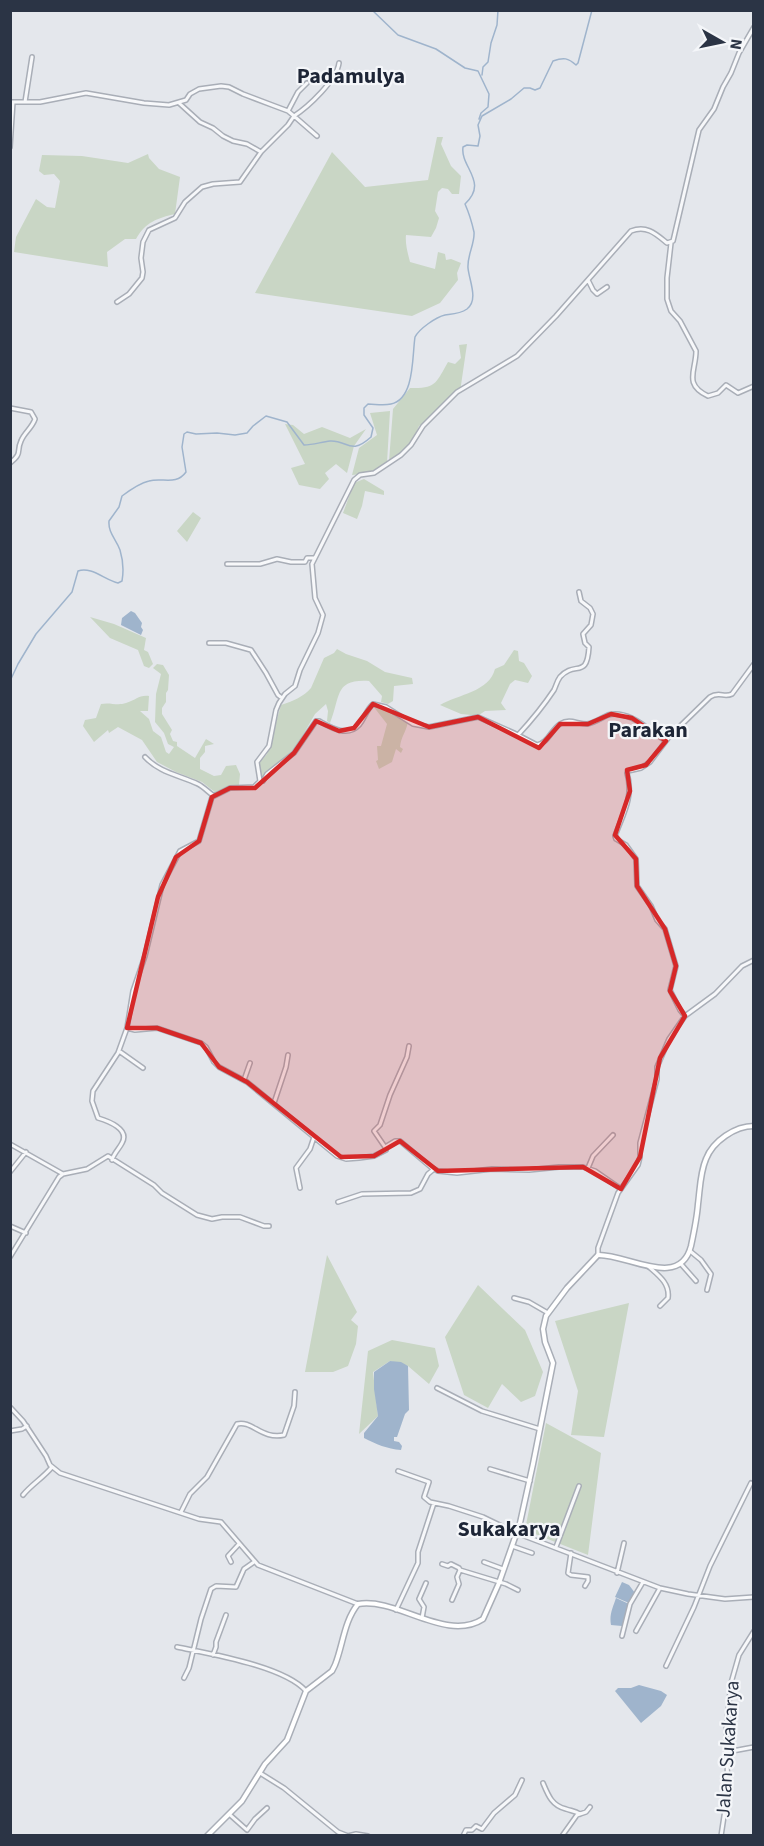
<svg xmlns="http://www.w3.org/2000/svg" width="764" height="1846" font-family="'Source Sans 3',sans-serif">
<style>
.green{fill:#c9d6c5}
.water{fill:#9fb4cc}
.lines{fill:none;stroke-linecap:round;stroke-linejoin:round}
.stream{stroke:#9fb4cc;stroke-width:1.5}
.minor-casing{stroke:#a9aeb7;stroke-width:6}
.secondary-casing{stroke:#a9aeb7;stroke-width:7}
.minor{stroke:#f7f8fa;stroke-width:3}
.secondary{stroke:#fff;stroke-width:4}
.marked{fill:#d62828;fill-opacity:0.2;stroke:#d62828;stroke-width:4.5;stroke-linejoin:round}
.labels{text-anchor:middle;dominant-baseline:central;stroke-width:4.5;stroke-linejoin:round;paint-order:stroke}
.street-label{font-size:20px;fill:#2b3445;stroke:#f4f6f9}
.quarter-label{font-size:22px;font-weight:bold;fill:#1d2536;stroke:#f4f6f9}
</style>
<rect width="100%" height="100%" fill="#e4e7ec"/>
<path class="green" d="M437,137H443L441,144L451,166L461,176L459,194H452L448,189L442,188L438,192L435,211L439,218L436,228L431,237L406,235C405,244 408,254 410,262L435,269L438,252L445,254L446,260L451,259L461,263L457,273L458,280L440,303L412,316L255,293L332,152L365,187L428,180Z
M148,154L149,158L159,169L180,177L175,214C158,218 145,222 136,239H125L107,252L108,267L14,252L16,237L36,199L47,207L55,208L60,181L54,174L44,175L39,171L42,155L82,156L128,163Z
M467,344L460,392L448,404L419,426L408,450L389,461L393,409L410,388C436,389 436,383 448,362L455,364L461,358L459,345Z
M390,411L387,463L372,473L352,475L359,448L377,435L370,413Z
M285,424L293,425L304,434L322,427L350,438L366,429L354,446L347,473L336,464L325,473L329,479L320,489L299,485L291,468L305,464Z
M364,479L384,491V495L365,491L362,506L357,519L343,513L354,483Z
M193,512L201,518L187,542L177,531Z
M90,617L114,624L146,638L144,650L148,652L153,664L149,668L144,666L138,650L110,638Z
M337,649L346,654L367,661L385,672L412,678L413,684L394,686L393,701L388,704L381,702L382,696L369,681C334,679 341,696 330,723L327,721L328,711L326,704L315,714L296,747L262,778L259,763L267,754L281,705C293,701 303,697 311,688L324,658L334,653Z
M514,650L518,651L519,661L524,663L532,676L528,683L515,680L510,684L501,703L506,710L485,711L479,715H471L461,714L440,705C459,694 489,692 495,669L504,665Z
M157,664L163,665L169,675L168,690L166,693V702L162,708V714L172,730L170,734L173,741L177,742V746L195,758L206,739L214,744L205,746V752L200,758V769L214,776L221,775L226,766L236,765L240,774L239,785L216,793L202,782L176,772L157,762L142,740L118,727L109,733L108,730L94,742L83,726L85,720L96,718L101,704C110,702 117,706 126,703C137,700 138,695 149,696L148,711H140L149,719L153,731L161,737L166,752L169,754L174,747L168,744L164,733L155,722L156,694L161,674L153,668Z
M373,706L388,709L408,722C406,732 401,737 400,747L403,749L401,753L396,749L392,762L379,769L376,761L378,760L377,746H381L387,724Z
M327,1255L357,1312L351,1320L358,1326L356,1344L348,1366L333,1372H305Z
M478,1285L525,1330L543,1372L535,1396L521,1402L502,1384L488,1408L464,1395L445,1337Z
M629,1303L604,1437L571,1435L578,1391L555,1321Z
M392,1340L435,1348L439,1366L429,1384L408,1366L390,1361L373,1372L378,1416L359,1434L368,1351Z
M546,1423L601,1453L588,1555L525,1530Z"/>
<path class="water" d="M131,611L135,613L142,623L141,627L143,630L141,635L121,625L122,618Z
M390,1361L401,1362L408,1366L409,1410L405,1414L397,1437H394V1441L399,1442L402,1446L401,1450C387,1449 376,1444 364,1438V1433L378,1416L374,1389V1372Z
M622,1582L629,1585L635,1593L629,1603L615,1597Z
M616,1598L629,1604L622,1626L611,1625C609,1615 613,1607 616,1598Z
M639,1685L661,1691L667,1695L661,1706L641,1723L615,1691L618,1688H631Z"/>
<g class="lines">
<path class="stream" d="M372,10L398,35L436,49L465,68L478,71L489,94L488,107L481,113L479,119
M482,75L483,67L488,62L491,43L497,25L498,10
M10,681L18,664L36,634L72,592L78,571C91,566 105,580 118,583L122,581C124,570 123,560 120,550C116,539 108,533 109,521L119,507L122,496C130,490 140,483 149,481C162,477 176,486 186,472L182,447L184,434L187,432L196,434L217,433L235,435L247,433L253,426L266,416L287,422L304,445C313,445 321,442 330,441C348,440 350,456 371,437L373,428L364,415V408L368,404C375,404 383,406 391,404C415,399 412,356 415,337C419,329 436,317 445,315C453,314 460,314 467,309C479,300 469,280 468,268C467,255 475,244 474,232C472,223 469,213 465,204C489,182 460,167 463,147L467,145L478,146L480,136L478,125L482,116L511,99L524,88H530L535,90L540,88L553,61C564,57 568,58 576,65L578,63L592,10"/>
<g class="minor-casing">
<path id="minor" d="M10,102H40L86,93L144,103L169,105L186,100L190,94L199,89L221,86L229,87L243,94L272,105L288,111L294,116L288,125L261,152L240,182L213,184L202,187L185,202L175,218L149,230L143,242L141,258L143,272L142,278L129,294L117,302
M25,102L32,57
M179,103L200,122L213,128L223,136L233,141L247,144L261,152
M288,111L298,92L307,83
M317,136L294,116C308,107 337,80 339,63
M10,147L13,102
M671,243L667,278V299L671,311L680,321L696,351C696,371 683,384 708,396L718,393L726,385L738,393L754,386
M588,280L593,290L597,294L607,287
M10,408L31,412L35,419C32,428 24,433 21,441C16,452 23,453 10,463
M227,564H260L277,559L291,562H305L307,558H314
M209,643H226L251,650L266,673L278,695L282,698
M518,735C531,721 544,705 554,690C556,686 557,681 560,677C575,660 587,680 589,647L585,643L583,634L591,625L593,614L590,608L581,601L579,592
M145,757C160,773 179,775 198,784C204,787 208,792 214,796
M260,781H263L267,774L294,753L316,721H319C330,727 347,738 359,725C365,718 366,710 373,704L386,707L413,724L429,727L478,717L514,733L537,745C548,743 551,730 560,724C570,718 577,724 587,724C595,723 601,718 608,715C629,709 650,731 666,741
M685,1016L680,1010L670,990L676,966L665,929L657,920L651,906L637,886L636,859L626,845L616,839L615,836C623,814 634,797 627,773L628,771L641,768L650,762L669,737L710,697C719,691 724,698 732,694L754,664
M127,1028L135,1030L157,1028L201,1043L206,1047L214,1062L219,1067L247,1082L337,1156L346,1159L359,1158L374,1156L386,1150L385,1147L395,1141H400L432,1168L438,1171L457,1173L492,1169L529,1170L559,1167H583L595,1171L621,1189
M119,1051L143,1068
M244,1080L250,1063
M274,1103L286,1067L288,1055
M10,1144L63,1174
M385,1147L374,1131L380,1125L390,1095L407,1057L409,1046
M112,1160C114,1153 119,1149 122,1143C130,1129 108,1121 98,1118L92,1101L93,1091L118,1053L127,1028L133,991L145,956L162,885L180,851L199,841L212,797L230,788L254,787L260,781L257,762L269,746L276,710L279,703L285,694L295,686L300,670L318,633L323,615L315,598L312,564L354,480L360,475L374,473L401,455L411,445L423,426L457,392L517,356L556,316L631,231C647,225 656,234 667,243L673,241L699,130L714,109L723,87L731,73L739,53L754,27
M588,1168L593,1156L613,1135
M10,1172L26,1152
M300,1188L296,1168L310,1149L314,1137
M338,1202L362,1194L411,1193L420,1189L428,1174L434,1169
M10,1226L26,1233
M690,1251L701,1260L711,1274L707,1290
M598,1255V1248L618,1193L638,1165L640,1157V1143L657,1079V1067L669,1039L685,1016L715,994L742,966L754,960
M10,1257L59,1177L63,1174L87,1169L108,1156L154,1185L162,1193L197,1215L212,1219L222,1217H240L264,1226H269
M681,1264L696,1281
M648,1266C658,1275 670,1283 668,1298L660,1306
M514,1298L529,1302L548,1313
M437,1388L482,1411L540,1429
M10,1407L23,1421L46,1456L50,1465L60,1473L199,1519L221,1522L258,1565L358,1604
M10,1431L22,1429L27,1426
M490,1469L530,1481
M398,1471L429,1482L424,1497L430,1502L449,1506L483,1517L514,1532L660,1588L688,1594L725,1599L754,1597
M23,1495C32,1484 43,1478 52,1467
M181,1512L190,1494L207,1477L237,1424C252,1420 262,1440 284,1435L294,1406L295,1392
M512,1546L532,1553
M556,1547L579,1486
M571,1553L568,1573L571,1575L588,1577V1581L585,1586
M231,1562L228,1556L239,1544
M484,1562L503,1569
M442,1564L448,1566L451,1564L459,1568L460,1570L506,1584L518,1590
M617,1573L624,1543
M452,1600L459,1584L457,1577L460,1570
M396,1610L418,1563V1552L434,1503
M422,1618L424,1607L419,1599L426,1583
M636,1631L660,1588
M622,1636L630,1604L643,1582
M177,1647C210,1654 284,1666 306,1691
M213,1655L216,1647V1642L226,1615
M666,1666L694,1607L710,1566L751,1483
M184,1678L189,1668L201,1619L211,1589L216,1586L236,1587L244,1569L254,1562
M727,1752L754,1747
M260,1773L284,1788L338,1832L348,1836
M543,1783C548,1795 552,1806 566,1809C572,1811 575,1811 580,1814
M229,1814L247,1830L255,1819L267,1808
M348,1836L356,1834L368,1836
M463,1836L466,1830H472L476,1826L482,1829L494,1813L515,1795L522,1780
M562,1836L577,1815L586,1812L590,1807
M721,1836L728,1790L726,1731L731,1683L739,1655L754,1631"/>
</g>
<g class="secondary-casing">
<path id="secondary" d="M207,1836L242,1801L265,1764L287,1740L306,1691L332,1671L335,1665C343,1645 344,1621 358,1604C397,1597 446,1643 483,1619L499,1583L520,1523L533,1464L553,1363L545,1342L543,1329L546,1316L567,1288L598,1255C627,1254 680,1290 691,1246C694,1232 697,1218 698,1204C700,1189 700,1173 706,1159C713,1141 735,1126 754,1126"/>
</g>
<use href="#minor" class="minor"/>
<use href="#secondary" class="secondary"/>
</g>
<path class="marked" d="M373,704L429,727L478,717L539,748L560,724H588L611,714L632,718L666,741L646,765L627,770L630,791L615,835L636,859L637,886L665,929L676,966L670,991L685,1016L660,1058L640,1157L621,1189L583,1167L438,1171L400,1141L374,1156L341,1157L247,1082L219,1067L201,1043L157,1028H127L158,897L176,857L199,841L212,797L230,788H255L294,753L316,721L339,731L354,728Z"/>
<g class="labels">
<g class="street-label">
<text transform="translate(728 1749) rotate(-86)">Jalan Sukakarya</text>
</g>
<g class="quarter-label">
<text x="351" y="76">Padamulya</text>
<text x="648" y="730">Parakan</text>
<text x="509" y="1529">Sukakarya</text>
</g>
</g>
<rect width="764" height="1846" fill="none" stroke="#2b3445" stroke-width="24"/>
<g transform="translate(722 42) rotate(99)" stroke="#f4f6f9" stroke-width="4.5" paint-order="stroke">
<path d="M0-4.5L10 22L0 15L-10 22Z" fill="#2b3445"/>
<text y="-9" font-size="16" font-weight="bold" text-anchor="middle" fill="#2b3445">N</text>
</g>
</svg>
